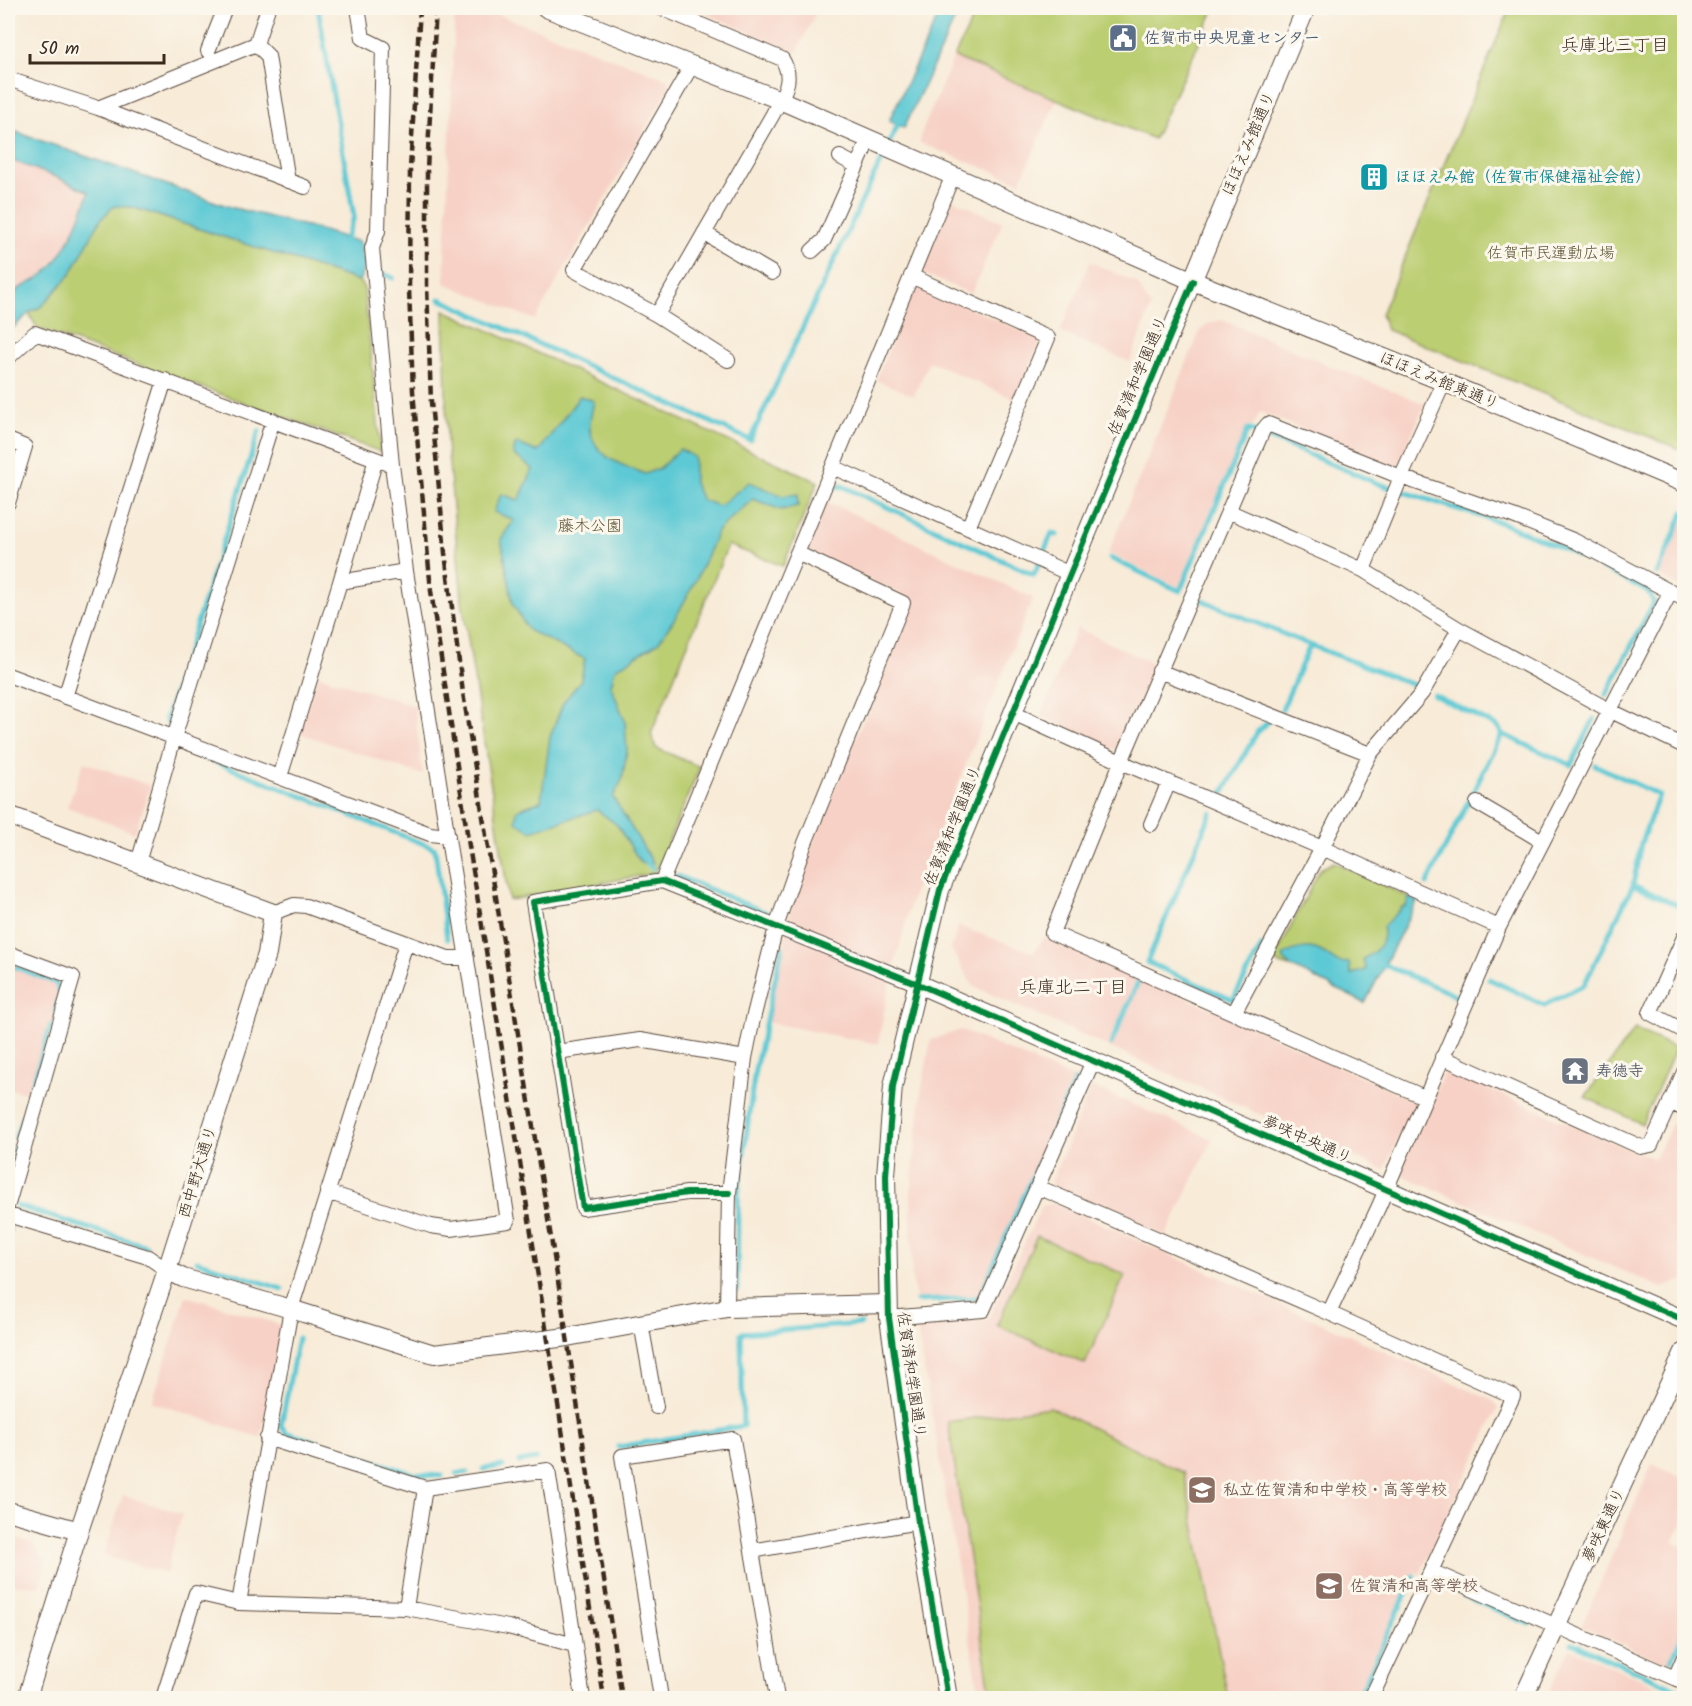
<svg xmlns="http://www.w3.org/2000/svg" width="1692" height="1706" font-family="Kalam,'Klee One',sans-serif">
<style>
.built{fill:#f7d1c6}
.green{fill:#bbce72;stroke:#7b7c48;stroke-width:1.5}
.water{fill:#5dc9d4;stroke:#4c7a79;stroke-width:1.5}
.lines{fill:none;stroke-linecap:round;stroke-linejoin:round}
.stream{stroke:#5dc9d4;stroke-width:5}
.minor-casing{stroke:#57473a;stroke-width:16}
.tertiary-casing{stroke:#57473a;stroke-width:20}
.minor{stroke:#fff;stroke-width:14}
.tertiary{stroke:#fff;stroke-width:18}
.rail{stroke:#3b2a1e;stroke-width:4.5;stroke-dasharray:9 4.5;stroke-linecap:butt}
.cycleway-casing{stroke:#fbf7ec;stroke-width:10}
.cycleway{stroke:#00873e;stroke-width:6}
.labels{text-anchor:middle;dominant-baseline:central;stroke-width:6;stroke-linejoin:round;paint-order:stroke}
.service-label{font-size:16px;font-weight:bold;fill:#4e5e75;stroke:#fbf7ec;text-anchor:start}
.street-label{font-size:16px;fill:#3b2a1e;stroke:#fbf7ec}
.culture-label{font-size:16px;font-weight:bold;fill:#0d838f;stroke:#fbf7ec;text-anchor:start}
.park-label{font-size:16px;fill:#5b5333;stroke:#fbf7ec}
.worship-label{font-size:16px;font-weight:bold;fill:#5b616d;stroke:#fbf7ec;text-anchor:start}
.education-label{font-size:16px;font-weight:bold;fill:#785e54;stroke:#fbf7ec;text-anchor:start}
.neighbourhood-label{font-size:18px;fill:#3b2a1e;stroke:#fbf7ec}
</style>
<rect width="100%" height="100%" fill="#fbf7ec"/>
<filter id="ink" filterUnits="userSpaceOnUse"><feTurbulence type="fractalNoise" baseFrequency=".0167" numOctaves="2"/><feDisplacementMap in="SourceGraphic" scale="12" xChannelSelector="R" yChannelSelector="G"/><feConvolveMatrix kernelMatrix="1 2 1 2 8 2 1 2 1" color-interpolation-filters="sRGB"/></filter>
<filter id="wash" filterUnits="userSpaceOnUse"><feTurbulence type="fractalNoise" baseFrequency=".008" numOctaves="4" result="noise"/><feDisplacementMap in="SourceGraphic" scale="24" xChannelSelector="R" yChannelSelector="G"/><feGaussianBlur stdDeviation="1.35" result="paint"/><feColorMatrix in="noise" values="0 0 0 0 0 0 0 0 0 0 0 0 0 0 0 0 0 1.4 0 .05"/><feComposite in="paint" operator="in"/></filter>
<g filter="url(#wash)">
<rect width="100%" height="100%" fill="#f8ebd8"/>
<path class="built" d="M455,8H481L667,79L670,86L535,320L444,283Z
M710,8H818L797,52L707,14Z
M894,8H932L927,21Z
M954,57L1057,99L1020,182L920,143L921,134Z
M8,159L56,177L89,191L82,213L65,248L44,273L8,296Z
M951,199L1003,222L971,294L920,272Z
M1090,262L1137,283L1151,307L1130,362L1060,332Z
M916,284L1041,340L1016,400L929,361L914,396L876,380Z
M1222,320L1333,367L1425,404L1399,464L1390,466L1260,412L1253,426L1248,425L1179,587L1108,553L1200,331L1208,324Z
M826,501L1033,598L913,895L890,981L878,1044L766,1022L784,947L787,921L812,845L913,600L805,549Z
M1684,512V590L1657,574Z
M1077,628L1156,665L1118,751L1041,716Z
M318,675L414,706L423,775L299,733Z
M84,762L151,786L135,833L67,807Z
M958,926L1034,953L1044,937L1244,1023L1416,1102L1384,1170L973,986L951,949Z
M8,962L58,981L63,991L31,1095L8,1088Z
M961,1030L1073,1078L977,1297L916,1300L912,1277L911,1192L921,1093L931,1040Z
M1445,1070L1611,1142L1655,1159L1678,1112L1684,1115V1280L1662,1288L1399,1174Z
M1091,1086L1212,1139L1166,1236L1050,1185Z
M1055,1203L1494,1401L1498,1408L1420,1574L1414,1572L1355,1698H980L917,1326L988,1319L1042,1206Z
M186,1296L281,1325L261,1438L152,1402Z
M1652,1464L1684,1479V1520L1673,1542L1684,1547V1635L1671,1665L1581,1627Z
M123,1495L182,1514L166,1573L104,1556Z
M8,1536L32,1543L46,1562L40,1586L8,1584Z
M1570,1648L1684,1698H1546Z"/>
<path class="green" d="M978,8H1215L1154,139L954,57Z
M1510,8H1676L1684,9V451L1387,330L1381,314Z
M113,205L132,207L359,281L364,288L381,452L37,328L29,313L42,306L70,275L101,219Z
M444,310L818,482L783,566L728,545L651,734L656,748L700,767L655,873L509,900L463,608L447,444Z
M1334,862L1417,901L1365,1003L1297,969L1273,962L1320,869Z
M1635,1029L1676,1048L1642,1124L1585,1097Z
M1037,1236L1125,1275L1085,1364L997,1325Z
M1050,1407L1184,1473L1228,1698H991L948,1422Z"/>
<path class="water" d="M942,8H960L904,128L889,121Z
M8,129L230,207L310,227L360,242L365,267L359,281L132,207L114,206L101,219L70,275L42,306L29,313L8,333V296C19,287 33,283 44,274C65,257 81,217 89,192L56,177L8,159Z
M580,396L594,401C593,409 589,420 590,429C594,457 622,465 645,474L660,468L680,449L694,457V483L702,500L719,506L749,482L783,496L798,494V506L781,510L753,499L718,530L697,578L677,615L658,643L615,669L611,686L625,721L627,751L622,780L613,797L653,863H641L617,825L597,810L531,831L516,822L517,810L541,801L550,737L563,703L581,680L585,659L528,630L513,604L501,539L514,520L494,512L501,494L519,500L533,469L513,454L516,443L538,452Z
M1409,897L1417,901L1365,1003L1290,966L1284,960L1283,956C1294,948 1310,945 1322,952C1333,957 1335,966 1349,962L1351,974L1366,970L1363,959C1378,951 1384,944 1383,927C1389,919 1396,915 1402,907L1406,906Z"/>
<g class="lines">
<path class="stream" d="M318,8L354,217L346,238
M359,263L393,278
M440,299L750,440L900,120
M837,487L842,486L1034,575L1052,533L1057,535
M1110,558L1180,591L1248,429L1379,484L1502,523L1569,551L1648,591L1654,602L1606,695
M1657,574L1684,512
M1202,600L1310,645L1414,685
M1434,695L1498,727L1502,734L1571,765L1594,719
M1282,710L1310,645
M173,733L166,719L259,431
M176,741L179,748L429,846L435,849L447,939
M1595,765L1659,795L1641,843L1633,885L1684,908
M1222,795L1258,731L1268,722
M1211,813L1147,962L1233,1000L1262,946
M647,863L653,868
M677,876L767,913
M1427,884L1502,734
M8,964L56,983L61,994L55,1011
M1385,965L1457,996
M1489,979L1544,1005L1584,985L1633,885
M1111,1044L1138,982
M30,1092L51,1025
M16,1137L23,1115
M8,1164L12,1149
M17,1206L146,1246
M8,1236L10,1229
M197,1261L282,1289
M737,1290L738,1196L755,1070L782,948
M917,1301L979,1298L1075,1080
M298,1338L281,1426L287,1433L317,1442
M618,1447L743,1426L741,1333L861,1324
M336,1449L414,1474L442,1476
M519,1462L536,1459
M483,1469L503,1466
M456,1474L467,1472
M1464,1596L1529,1624
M1572,1643L1684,1692
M1672,1660L1684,1631
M1358,1698L1414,1577"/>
</g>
</g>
<g filter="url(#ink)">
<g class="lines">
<g class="minor-casing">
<path id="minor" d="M358,8L363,38L383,48L378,231L372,248L392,465
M661,8L782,59C795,80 783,94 773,114L657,315L574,270L692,65
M256,44L268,56L288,181
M208,51L225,8
M8,79L98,108L256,44L268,8
M98,108L305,187
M857,166L869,139
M704,233L772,273
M812,251L824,240L857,166L840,157
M911,276L1048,338L968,528
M657,315L728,360
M8,358L35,333L392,465L406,571L508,1221L451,1229L431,1226L327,1192
M8,440L25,447L8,503
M833,467L1070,574
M1228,511L1363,570L1459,629L1609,710L1684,746
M1363,570L1401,477L1444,382
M340,582L376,459
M1159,671L1370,754
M8,675L430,834L448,836
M65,697L165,380
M1013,713L1121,762L1322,848L1499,927
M280,777L340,582L406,571
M1477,803L1542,841
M1151,824L1169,782
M138,863L174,738L273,420
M662,881L953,175
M273,913L294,905L306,906L448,958H467
M1684,937L1650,1013L1684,1031
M8,953L73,977L8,1204
M1234,1013L1322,848L1370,754L1422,693L1459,629
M557,1052L640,1040L745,1058
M1442,1057L1641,1147L1651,1145L1684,1072
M1424,1097L1052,933L1121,762L1263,430L1268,424L1401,477L1513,516L1575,541L1684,599
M1670,1102L1684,1109
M1038,1187L1329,1313L1513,1396L1431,1571
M729,1193H687L583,1208L533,902L662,881L918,984
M8,1215L148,1257L167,1270
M727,1308L729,1193L745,1058L753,1019L776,927L805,843L903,603L797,553
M1329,1313L1379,1206L1499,927L1671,591
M889,1318L983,1310L1093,1061
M641,1323L656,1407
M267,1438L425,1488L548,1470L583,1698
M752,1551L918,1522
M239,1603L291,1309L406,943
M406,1608L425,1488
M1675,1678L1684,1657
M163,1698L196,1593L239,1603L406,1608L508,1627L574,1645
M661,1698L622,1456L733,1439L777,1698
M1371,1698L1431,1571L1684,1682"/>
</g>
<g class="tertiary-casing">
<path id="tertiary" d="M546,8L780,100L1193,281L1444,382L1684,483
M8,815L273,913L267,954L167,1270L79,1531L27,1698
M918,984L1684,1320
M167,1270L183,1278L291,1309L434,1354L567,1337L727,1308L888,1304
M8,1511L79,1531
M948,1698L918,1522L889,1318L886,1175L893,1086L940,890L1070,574L1306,8
M1523,1698L1684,1352"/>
</g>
<use href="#minor" class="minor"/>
<use href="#tertiary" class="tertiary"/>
<path class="rail" d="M420,8L410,169L409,289L413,391L431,591L469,846L510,1098L604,1698
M436,8L427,169V285L431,402L445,553L463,693L567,1337L622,1698"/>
<g class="cycleway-casing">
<path id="cycleway" d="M729,1193H687L583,1208L533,902L662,881L918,984L1684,1320
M948,1698L918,1522L889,1318L886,1175L893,1086L940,890L1070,574L1193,281"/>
</g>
<use href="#cycleway" class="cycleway"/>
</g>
</g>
<defs>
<g id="civic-square" transform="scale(1.5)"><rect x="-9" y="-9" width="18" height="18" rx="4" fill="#5c6f8a" stroke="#fbf7ec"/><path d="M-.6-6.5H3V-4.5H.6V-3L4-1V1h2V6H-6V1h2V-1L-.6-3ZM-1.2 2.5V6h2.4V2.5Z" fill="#fff"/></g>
<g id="building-square" transform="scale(1.5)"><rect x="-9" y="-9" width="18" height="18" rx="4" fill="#0f9aa8" stroke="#fbf7ec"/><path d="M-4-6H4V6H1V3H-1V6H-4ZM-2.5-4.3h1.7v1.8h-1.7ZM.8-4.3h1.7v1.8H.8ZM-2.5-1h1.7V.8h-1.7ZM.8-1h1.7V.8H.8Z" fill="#fff"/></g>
<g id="temple-square" transform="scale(1.5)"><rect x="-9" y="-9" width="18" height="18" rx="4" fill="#6b7280" stroke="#fbf7ec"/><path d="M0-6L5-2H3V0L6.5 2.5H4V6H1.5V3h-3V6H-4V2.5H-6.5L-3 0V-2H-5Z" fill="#fff"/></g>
<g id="school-square" transform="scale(1.5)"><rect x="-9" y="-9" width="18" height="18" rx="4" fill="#8d6e63" stroke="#fbf7ec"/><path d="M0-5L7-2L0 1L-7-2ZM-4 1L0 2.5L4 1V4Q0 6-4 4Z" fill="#fff"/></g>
</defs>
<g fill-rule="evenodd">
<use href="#civic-square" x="1123" y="38"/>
<use href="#building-square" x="1374" y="177"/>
<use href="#temple-square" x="1575" y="1071"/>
<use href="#school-square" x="1202" y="1490"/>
<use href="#school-square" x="1329" y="1586"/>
</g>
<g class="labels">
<g class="service-label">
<text x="1144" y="38">佐賀市中央児童センター</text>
</g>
<g class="street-label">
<text transform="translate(1249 144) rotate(-67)">ほほえみ館通り</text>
<text transform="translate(1138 376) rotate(-67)">佐賀清和学園通り</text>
<text transform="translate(1439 381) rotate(22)">ほほえみ館東通り</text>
<text transform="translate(953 826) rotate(-68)">佐賀清和学園通り</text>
<text transform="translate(1307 1140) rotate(24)">夢咲中央通り</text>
<text transform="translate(198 1172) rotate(-73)">西中野大通り</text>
<text transform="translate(911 1375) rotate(82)">佐賀清和学園通り</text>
<text transform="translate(1604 1525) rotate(-65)">夢咲東通り</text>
</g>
<g class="culture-label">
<text x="1395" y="177">ほほえみ館（佐賀市保健福祉会館）</text>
</g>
<g class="park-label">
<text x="1551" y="253">佐賀市民運動広場</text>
<text x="590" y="526">藤木公園</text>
</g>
<g class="worship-label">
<text x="1596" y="1071">寿徳寺</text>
</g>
<g class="education-label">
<text x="1223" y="1490">私立佐賀清和中学校・高等学校</text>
<text x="1350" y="1586">佐賀清和高等学校</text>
</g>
<g class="neighbourhood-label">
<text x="1615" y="46">兵庫北三丁目</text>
<text x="1073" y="988">兵庫北二丁目</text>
</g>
</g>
<rect width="1692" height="1706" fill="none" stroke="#fbf7ec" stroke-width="30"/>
<path d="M30 54v9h134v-9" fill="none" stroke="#3b2a1e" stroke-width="3"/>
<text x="39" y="54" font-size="18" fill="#3b2a1e" stroke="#fbf7ec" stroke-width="4.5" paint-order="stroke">50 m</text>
</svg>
